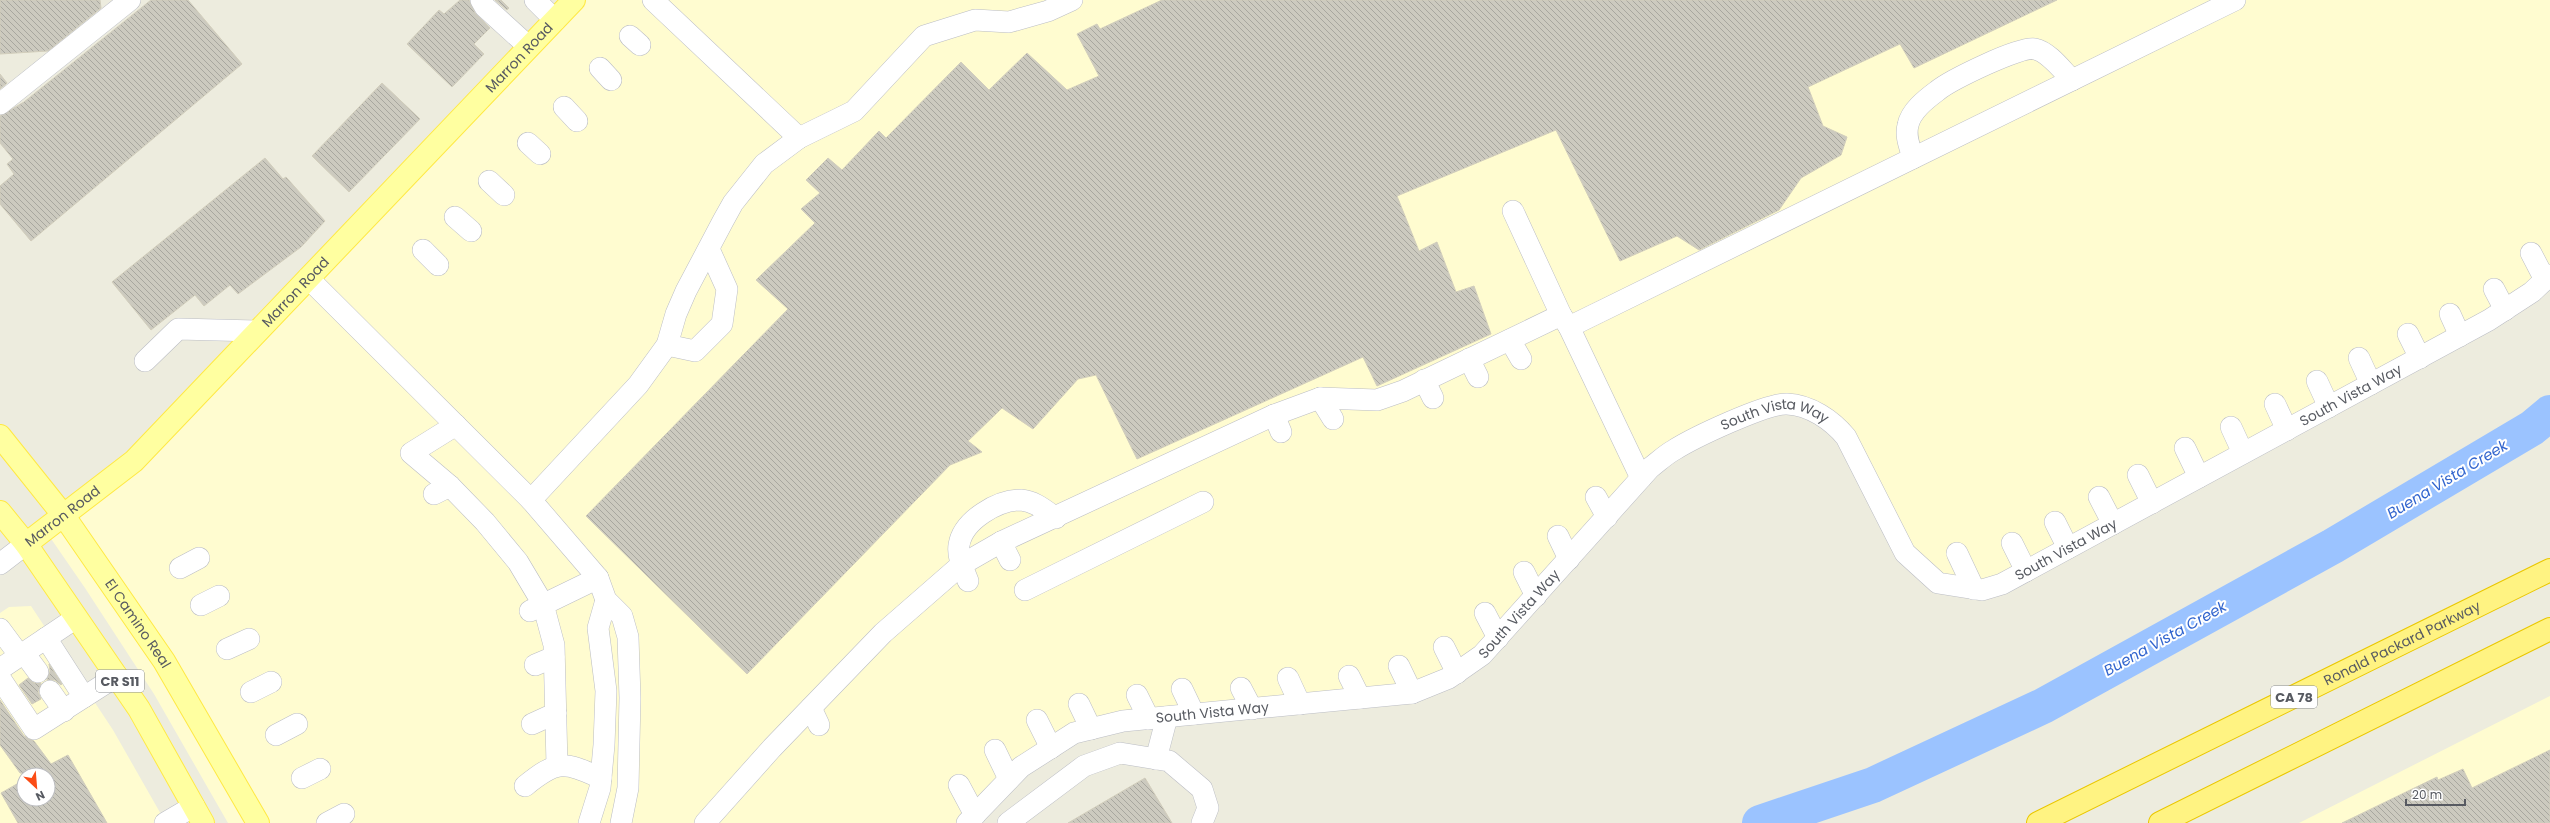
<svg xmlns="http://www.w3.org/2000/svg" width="2550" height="823" font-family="Poppins,sans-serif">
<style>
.commercial{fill:#fffcd0;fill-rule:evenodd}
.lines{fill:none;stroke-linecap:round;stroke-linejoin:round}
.river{stroke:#9bc3ff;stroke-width:36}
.building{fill:url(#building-back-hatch);stroke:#d2cebc}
.minor-casing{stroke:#bbbdc4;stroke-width:22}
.major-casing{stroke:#ffe944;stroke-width:24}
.highway-casing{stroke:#eac700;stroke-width:24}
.minor{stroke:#fff;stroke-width:21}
.major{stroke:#ffffa0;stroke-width:22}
.highway{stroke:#fff382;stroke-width:22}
.labels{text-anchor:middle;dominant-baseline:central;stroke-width:4;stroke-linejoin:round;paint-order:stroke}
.shield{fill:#fff;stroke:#898c90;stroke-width:1}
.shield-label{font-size:13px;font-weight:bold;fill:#575a61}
.street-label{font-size:14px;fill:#575a61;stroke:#fff}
.water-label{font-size:15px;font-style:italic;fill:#3265ce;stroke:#fff}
</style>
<defs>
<pattern id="building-back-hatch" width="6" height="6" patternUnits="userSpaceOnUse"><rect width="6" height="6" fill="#cccabf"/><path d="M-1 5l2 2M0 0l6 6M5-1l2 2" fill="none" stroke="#a8a79f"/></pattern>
</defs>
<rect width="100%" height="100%" fill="#edecde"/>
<path class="commercial" d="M575,0H2550V275L2003,583L1934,581L1847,437L1799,406L1683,443L1524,608L1432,686L1119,722L1059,741L966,823H228L154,694L85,588L45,530L98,491Z
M31,606L113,730L166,823H0V613L9,607ZM24,775H48V799H24Z
M2550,696V823H2299Z"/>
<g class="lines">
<path class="river" d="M1760,823L1873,785L2043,706L2333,546L2532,428L2550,413"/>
</g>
<path class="building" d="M0,0H100L101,8L48,51L0,54Z
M151,0H188L242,64L31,241L0,204V186L14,174L7,164L13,159L0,143V116L24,102Z
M460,0H469L475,13L490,28L474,44L484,54L452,87L407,44L439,10L444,14Z
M495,0H501L509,8L507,10Z
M1162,0H2057L1914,68L1900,44L1808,87L1823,126L1847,137L1841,155L1801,178L1779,210L1699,250L1677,236L1620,261L1556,130L1397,196L1419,251L1437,242L1456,292L1474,286L1491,334L1377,386L1363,357L1137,459L1096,375L1078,379L1033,429L1002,408L968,441L982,452L950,465L747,674L586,516L788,309L756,280L815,223L801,209L820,193L806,180L828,158L842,170L879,131L886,138L961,62L989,90L1027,53L1067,90L1099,76L1077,34L1097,24L1100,29Z
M0,74L7,83L0,89Z
M382,83L420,119L349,192L312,156Z
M265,158L283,179L286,177L325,221L301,247L238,294L230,285L204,306L195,295L151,330L112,282Z
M49,664L62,684L61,685L55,680H47L50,671Z
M28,678L34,683H41L38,692L41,699L32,704L19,685Z
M0,700L24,736L34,741L51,764L68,755L107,823H18L1,793L24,780V799H48V775L20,773L0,745Z
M2550,750V823H2342L2437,777L2438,780L2463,769L2472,788Z
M1145,778L1172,823H1068Z"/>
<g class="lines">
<g class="minor-casing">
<g id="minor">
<path d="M481,0L485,7L529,47"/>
<path d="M535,0L555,20"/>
<path d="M653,0L799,138"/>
<path d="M630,36L640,45"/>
<path d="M600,68L611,80"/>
<path d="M0,104L130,0"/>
<path d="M564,107L577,121"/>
<path d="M528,143L540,154"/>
<path d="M1913,158C1910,147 1905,137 1908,125C1911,111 1925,100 1937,91C1949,81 2021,45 2035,49C2049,52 2062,70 2072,80"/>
<path d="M489,181L504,195"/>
<path d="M1513,211L1561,315"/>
<path d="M455,217L471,231"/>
<path d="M423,250L438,265"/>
<path d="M2531,253L2545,280"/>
<path d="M308,278L531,500L598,578L606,600L622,616L628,637L630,698L628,788L621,823"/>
<path d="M2494,289L2505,310"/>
<path d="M2450,314L2460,336"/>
<path d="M1569,327L1641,478"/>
<path d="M2408,334L2420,358"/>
<path d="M1510,340L1521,359"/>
<path d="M667,345L695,351L722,324L727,289L709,249"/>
<path d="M2359,358L2371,384"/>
<path d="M1469,359L1478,377"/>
<path d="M145,361L178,329L257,331"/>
<path d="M1424,380L1433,398"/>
<path d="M2317,381L2329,407"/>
<path d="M1320,398L1333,419"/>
<path d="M2275,404L2287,430"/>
<path d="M1274,415L1281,432"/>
<path d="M456,425L411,453L450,486L485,522L518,562L543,604L554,645L557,765"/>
<path d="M2231,427L2243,453"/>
<path d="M2185,448L2199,477"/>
<path d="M2138,475L2152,503"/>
<path d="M434,494L450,486"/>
<path d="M1596,497L1607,517"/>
<path d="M2099,497L2113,524"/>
<path d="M531,500L638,385L667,345L676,314L686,291L723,221L733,203L764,164L799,138L854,111L924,36L975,20L1009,22L1048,11L1072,0"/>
<path d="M2055,522L2068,548"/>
<path d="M1558,536L1569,559"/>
<path d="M1001,542L1010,560"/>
<path d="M2012,543L2026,571"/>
<path d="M1957,553L1974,589"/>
<path d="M0,564L26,544"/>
<path d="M180,568L199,558"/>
<path d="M1524,572L1536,596"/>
<path d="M968,581C964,570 957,557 959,545C963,520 998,500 1021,500C1035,501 1046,511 1056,518"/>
<path d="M1025,590L1203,502"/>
<path d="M201,605L219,596"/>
<path d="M530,611L598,578"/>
<path d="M1485,613L1498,638"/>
<path d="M0,629L20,656"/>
<path d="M46,638L84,697"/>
<path d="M1444,647L1457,673"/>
<path d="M227,649L249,639"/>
<path d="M24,653L38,672"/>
<path d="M535,665L554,657"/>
<path d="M1399,666L1412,693"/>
<path d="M0,669L76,618"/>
<path d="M1349,676L1360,698"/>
<path d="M0,678L34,729L117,676"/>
<path d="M1288,678L1300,704"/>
<path d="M1241,688L1252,709"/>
<path d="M1182,689L1194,714"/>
<path d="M50,691L64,711"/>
<path d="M251,692L271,682"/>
<path d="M1137,695L1149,719"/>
<path d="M1079,704L1091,729"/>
<path d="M811,708L819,725"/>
<path d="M1037,720L1051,748"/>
<path d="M532,724L556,713"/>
<path d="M276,735L297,724"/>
<path d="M995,750L1009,779"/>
<path d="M1156,759L1167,717"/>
<path d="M302,778L320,769"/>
<path d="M959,785L975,815"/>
<path d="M525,786C558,759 564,762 601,778"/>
<path d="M165,823L194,806"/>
<path d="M327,823L344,814"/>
<path d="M589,823L600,788L604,745L606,691L598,628L606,600"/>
<path d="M705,823L772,748L883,633L961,565L1001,542L1274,415L1320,398L1377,400L1403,391L1561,315L1569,327L2235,0"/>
<path id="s1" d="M967,823L1021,767L1074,733L1123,721L1412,693L1449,678L1482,655L1650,468C1658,462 1665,455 1674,450C1693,438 1766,403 1787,404C1810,405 1832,420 1846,437L1905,553L1938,583L1982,590L2002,584L2489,320L2532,292L2550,275"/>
<path d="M1008,823L1084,766L1120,753L1169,761L1202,789L1208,808L1202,823"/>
</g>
</g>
<g class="major-casing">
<g id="major">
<path id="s2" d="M0,436L64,516L164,661L258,823"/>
<path d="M0,512L26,544L139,709L203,823"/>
<path id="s3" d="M26,544L134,461L574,0"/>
</g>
</g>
<g class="highway-casing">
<g id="highway">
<path id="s4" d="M2038,823L2550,570"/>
<path d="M2160,823L2550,629"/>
</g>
</g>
<use href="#minor" class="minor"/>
<use href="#major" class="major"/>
<use href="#highway" class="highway"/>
</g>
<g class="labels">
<g class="shield">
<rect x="96" y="670" width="48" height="22" rx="3"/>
<rect x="2271" y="686" width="46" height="22" rx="3"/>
</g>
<g class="shield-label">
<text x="120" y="681">CR S11</text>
<text x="2294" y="697">CA 78</text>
</g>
<g class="street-label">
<text stroke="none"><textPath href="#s3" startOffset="694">Marron Road</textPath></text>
<text stroke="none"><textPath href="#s3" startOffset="370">Marron Road</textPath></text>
<text stroke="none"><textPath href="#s1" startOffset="1672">South Vista Way</textPath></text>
<text stroke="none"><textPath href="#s1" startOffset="953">South Vista Way</textPath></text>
<text stroke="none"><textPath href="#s3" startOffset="46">Marron Road</textPath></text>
<text stroke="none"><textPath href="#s1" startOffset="1348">South Vista Way</textPath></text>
<text stroke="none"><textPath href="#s1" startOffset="617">South Vista Way</textPath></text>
<text stroke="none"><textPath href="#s2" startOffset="233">El Camino Real</textPath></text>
<text stroke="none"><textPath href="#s4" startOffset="406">Ronald Packard Parkway</textPath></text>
<text stroke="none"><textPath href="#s1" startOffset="281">South Vista Way</textPath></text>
</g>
<g class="water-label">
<text transform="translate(2447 479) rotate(-31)">Buena Vista Creek</text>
<text transform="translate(2165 638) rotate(-29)">Buena Vista Creek</text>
</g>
</g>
<g transform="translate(36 787) rotate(154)"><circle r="19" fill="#ffffff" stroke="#bcbdc0"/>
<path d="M0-3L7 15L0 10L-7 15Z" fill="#fb4c15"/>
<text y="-6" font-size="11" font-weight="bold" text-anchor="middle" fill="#575a61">N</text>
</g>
<path d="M2406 799v6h59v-6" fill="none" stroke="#575a61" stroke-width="2"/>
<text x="2412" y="799" font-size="12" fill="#575a61" stroke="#ffffff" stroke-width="3" paint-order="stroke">20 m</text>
</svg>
